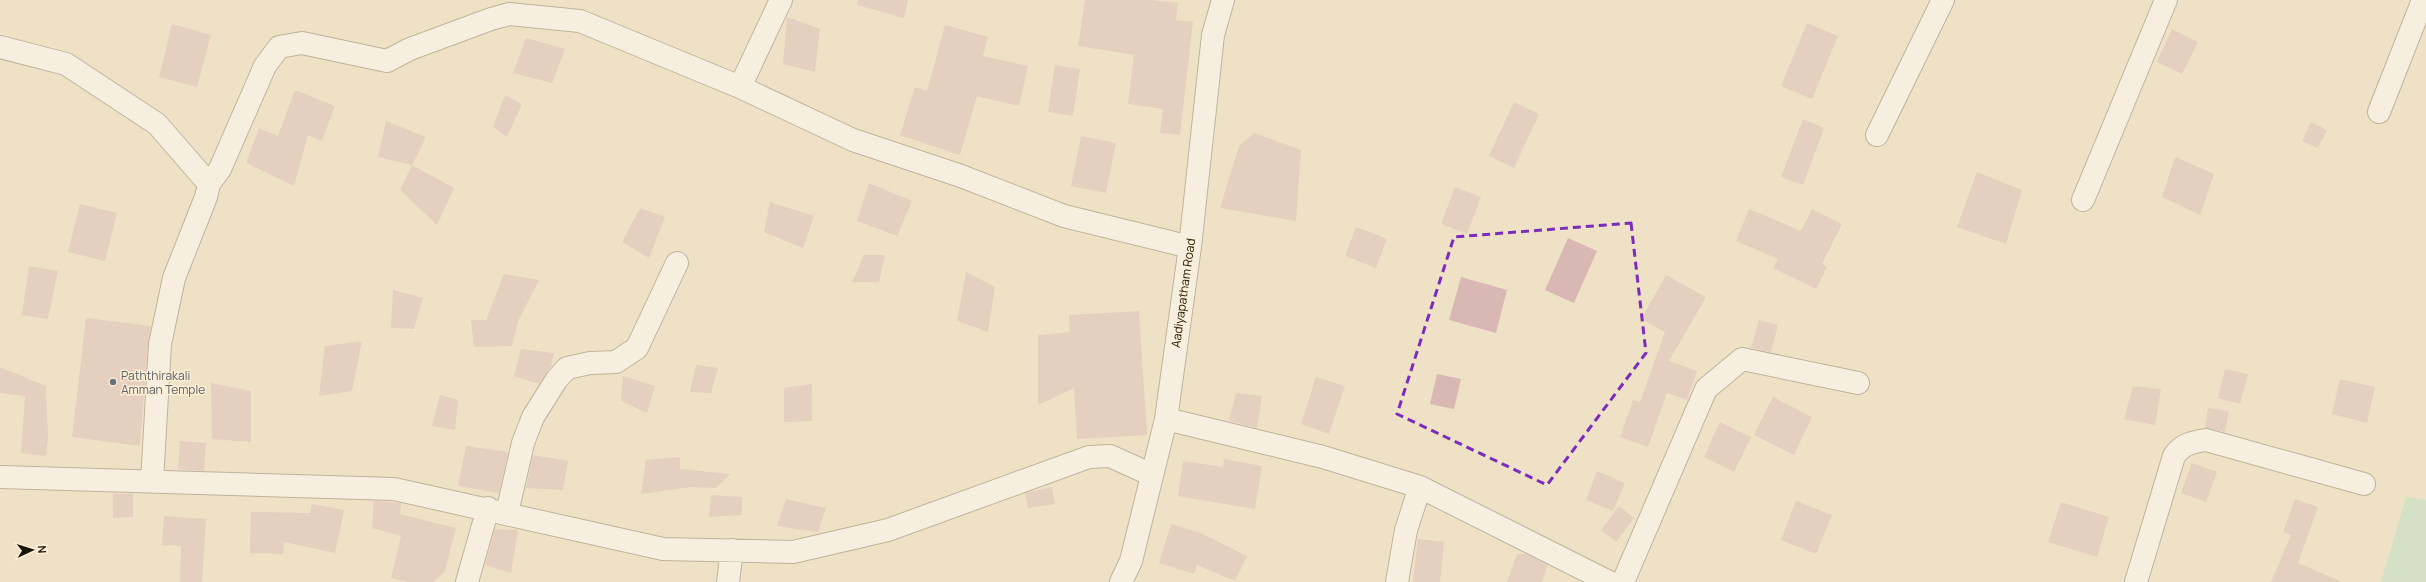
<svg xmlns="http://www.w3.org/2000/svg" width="2426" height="582" font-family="Manrope,sans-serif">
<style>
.green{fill:#b3e0c3}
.building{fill:#d9b8b3}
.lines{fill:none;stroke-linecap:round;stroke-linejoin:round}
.minor-casing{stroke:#867a62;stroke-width:24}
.minor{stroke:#fff;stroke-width:22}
.marked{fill:none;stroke:#7b2cbf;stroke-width:3;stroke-dasharray:8 5;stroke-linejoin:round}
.worship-dot{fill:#6b7280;stroke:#fceed3;stroke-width:1.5}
.labels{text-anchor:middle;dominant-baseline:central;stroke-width:3;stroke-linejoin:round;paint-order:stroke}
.street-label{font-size:12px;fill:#19140b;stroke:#fceed3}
.worship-label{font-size:12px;fill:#5b616d;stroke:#fceed3;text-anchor:start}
</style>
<rect width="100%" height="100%" fill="#efe1c6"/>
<path class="green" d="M2406,497L2426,500V582H2381Z"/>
<path class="building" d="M858,0H908L904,18L857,5Z
M1085,0H1151L1178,3L1176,20L1193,22L1180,135L1160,133L1163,109L1128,104L1134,55L1078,46Z
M787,17L820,29L815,72L783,64Z
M1807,23L1838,36L1812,99L1781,86Z
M172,24L211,35L197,87L159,77Z
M945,25L988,37L983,56L1028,66L1019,106L977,96L960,155L900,135L915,87L927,91Z
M2172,29L2198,42L2182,74L2157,62Z
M526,38L565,49L552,83L513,73Z
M1055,65L1080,69L1073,116L1048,112Z
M295,90L335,106L322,141L308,135L294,186L246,163L259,128L278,136Z
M505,95L522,104L507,137L493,127Z
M1514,102L1539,114L1514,168L1489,156Z
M1803,119L1824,128L1803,185L1781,177Z
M386,121L426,137L412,165L378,157Z
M2311,122L2327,130L2318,148L2302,141Z
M1254,133L1301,150L1296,221L1220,208L1239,146Z
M1081,136L1116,143L1106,193L1071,186Z
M2175,157L2214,174L2200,215L2162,197Z
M412,165L454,188L437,225L400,190Z
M1977,172L2022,190L2006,244L1957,227Z
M869,183L912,201L897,236L857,221Z
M1455,187L1481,197L1467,234L1441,224Z
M770,202L814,216L803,248L764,232Z
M80,204L117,213L105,261L68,252Z
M640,208L665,217L649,258L622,242Z
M1749,209L1801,231L1812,209L1842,224L1822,264L1827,267L1816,289L1773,268L1778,259L1736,241Z
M1356,227L1387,239L1376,268L1345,256Z
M1568,238L1597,251L1574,303L1545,290Z
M864,255H885L879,282H852Z
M29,266L58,271L48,319L22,315Z
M966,272L995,287L988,332L957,321Z
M504,274L539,280L518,321L512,346L474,347L471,320H486Z
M1666,275L1706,297L1669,361L1697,371L1687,400L1667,393L1648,447L1620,437L1633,400L1640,402L1665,332L1641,319Z
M1461,277L1507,290L1496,333L1449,320Z
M393,290L423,298L414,329L391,328Z
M1139,311L1147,435L1077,439L1074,388L1038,405V335L1070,332L1069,315Z
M86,318L151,326L148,343L140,446L72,437Z
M1759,320L1778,325L1771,352L1751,348Z
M362,341L352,391L319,396L325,346Z
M521,349L554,353L551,366L539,384L514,376Z
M696,365L718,368L711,393L690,392Z
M0,367L46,386L48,438L46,456L21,453L25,396L0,393Z
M2225,369L2248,374L2240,404L2218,398Z
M1437,374L1461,379L1454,409L1430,404Z
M623,376L655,386L647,413L621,401Z
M1316,377L1345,386L1329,434L1301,424Z
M2340,379L2375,387L2367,423L2332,414Z
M211,383L251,391V442L212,439Z
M812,384V421L784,422V388Z
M2133,386L2161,389L2155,425L2124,419Z
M1236,393L1262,396L1257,428L1229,421Z
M440,395L458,400L455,430L432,426Z
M1773,397L1812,417L1794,455L1754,435Z
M2208,408L2229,411L2225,432L2205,428Z
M1720,422L1751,437L1734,472L1704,457Z
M180,441L206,443L204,471L178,469Z
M466,446L508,452L499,493L458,486Z
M533,455L568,461L563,490L526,488Z
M680,457V469L730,474L716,488L690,487L641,494L646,460Z
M1224,459L1262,466L1255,509L1178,496L1183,461L1223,467Z
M2192,463L2217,472L2206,502L2181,493Z
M1597,471L1625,483L1613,511L1586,500Z
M1052,487L1055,504L1028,508L1025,493Z
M113,494H133V517L113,518Z
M711,495L742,497V515L709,517Z
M786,499L826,508L818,532L777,526Z
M2295,499L2318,507L2298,563L2342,582H2271L2291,535L2283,532Z
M374,501L401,503L400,514L456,528L445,571L433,582H408L391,578L401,536L372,528Z
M1796,501L1832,515L1816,554L1781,540Z
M2061,502L2109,517L2097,557L2048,542Z
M312,504L344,510L335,553L284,542L283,554L250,553L251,512L310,513Z
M1619,506L1634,518L1616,542L1601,530Z
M164,516L206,519L202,582H180L181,546L162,545Z
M1171,524L1201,533L1247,556L1235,581L1197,565L1194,574L1159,563Z
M495,529L518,530L511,573L485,565Z
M1418,539L1444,542L1440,582H1413Z
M1517,554H1526L1548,565L1542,582H1507Z"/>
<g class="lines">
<g class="minor-casing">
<path id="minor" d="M0,47L66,64L157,124L209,184L206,197L174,278L160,344L152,481
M740,87L781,0
M2379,112L2423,0
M1877,135L1943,0
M209,184L220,169L265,66L279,47L302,43L387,61L410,49L491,19L509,14L580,21L740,87L853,140L961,176L1064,216L1190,247
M2083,200L2166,0
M1166,419L1323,457L1420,487L1609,582
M0,477L394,489L663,549L793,552L888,530L1089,457L1110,456L1152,475
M507,513L523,443L533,417L557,379L567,368L590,363L616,362L637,348L677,263
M467,582L488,508
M728,582L732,550
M1121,582L1131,561L1166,419L1190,247L1213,35L1223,0
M1397,582L1406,530L1420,487
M1623,582L1706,389L1742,359L1858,383
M2136,582L2174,456C2182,444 2193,442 2206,440L2364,484"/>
</g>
<use href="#minor" class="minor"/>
</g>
<path d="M0 0H2426V582H0ZM1631,223L1646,353L1547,485L1397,414L1454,237Z" fill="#efe1c6" fill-opacity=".55" fill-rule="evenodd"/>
<path class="marked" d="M1631,223L1646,353L1547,485L1397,414L1454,237Z"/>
<circle class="worship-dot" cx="113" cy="382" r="4"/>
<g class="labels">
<g class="street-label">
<text transform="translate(1183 293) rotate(-82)">Aadiyapatham Road</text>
</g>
<g class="worship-label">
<text x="121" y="375">Paththirakali<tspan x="121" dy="14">Amman Temple</tspan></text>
</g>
</g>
<g transform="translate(32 550) rotate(86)" stroke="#fceed3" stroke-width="3" paint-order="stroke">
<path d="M0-3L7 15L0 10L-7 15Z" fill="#19140b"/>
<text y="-6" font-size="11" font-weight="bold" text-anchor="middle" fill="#19140b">N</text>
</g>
</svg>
